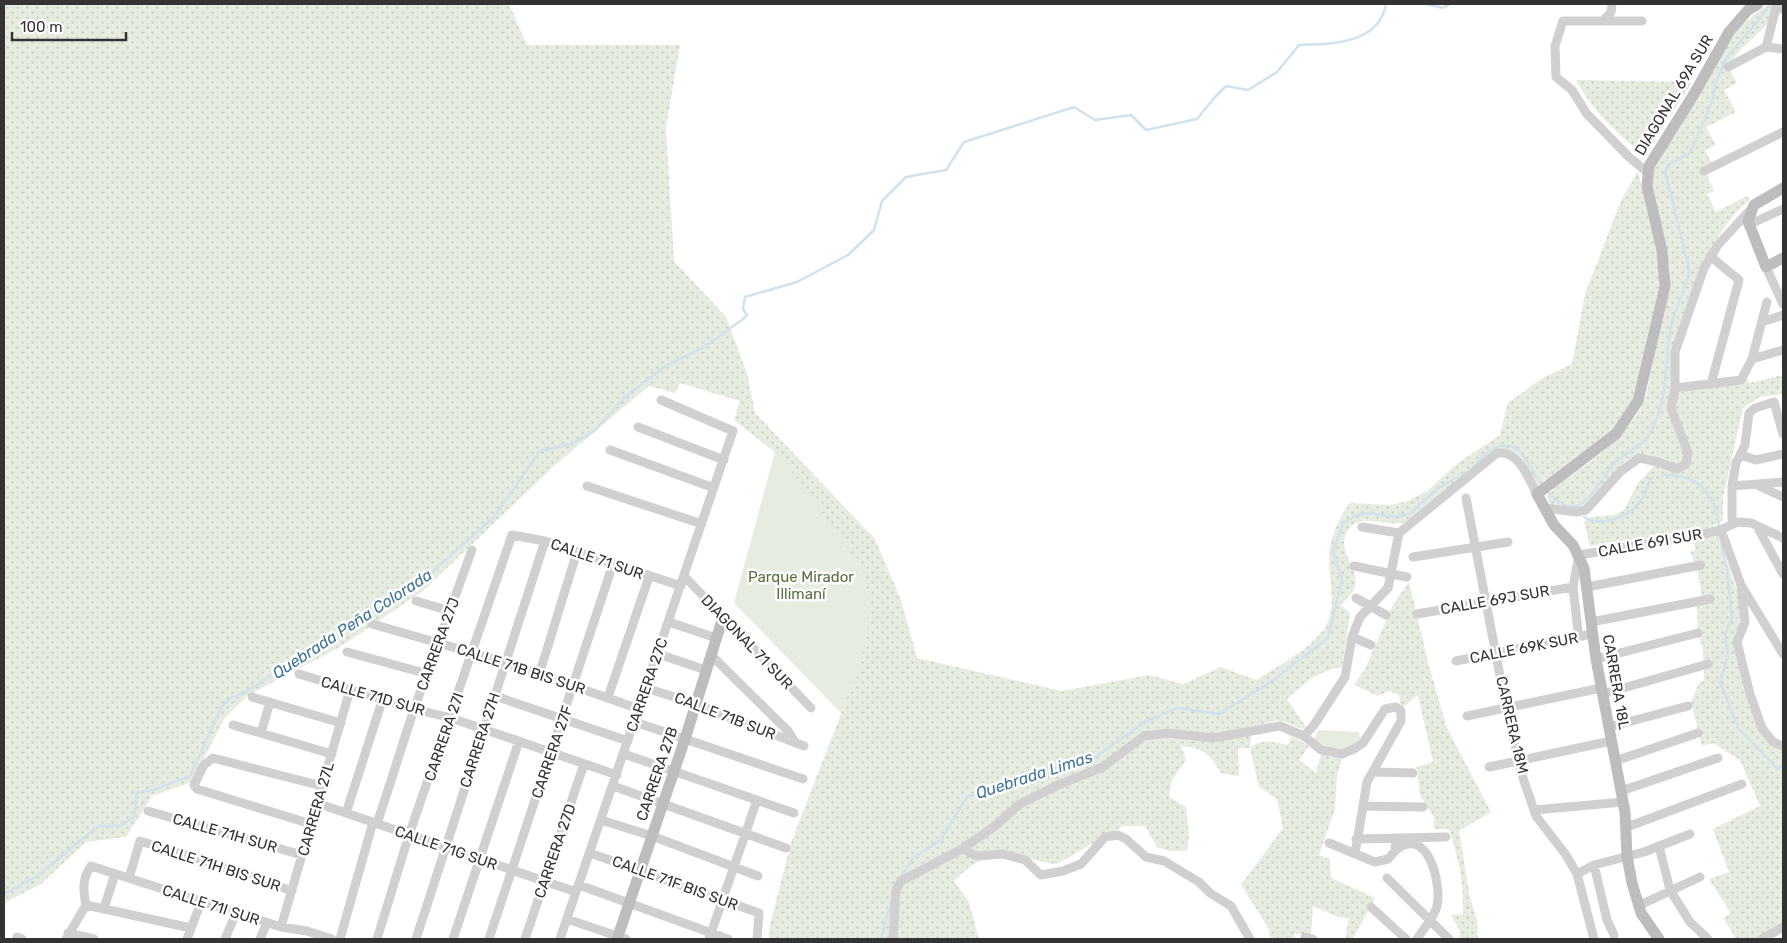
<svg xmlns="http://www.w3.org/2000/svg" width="1787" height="943" font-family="Rubik,sans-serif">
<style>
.grass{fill:url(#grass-dots)}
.green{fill:#e6ecdf}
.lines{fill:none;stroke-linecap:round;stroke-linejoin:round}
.stream{stroke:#cfe2ee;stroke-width:2.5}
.street{stroke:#d0d0d0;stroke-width:9}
.secondary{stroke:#bdbdbd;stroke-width:11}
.labels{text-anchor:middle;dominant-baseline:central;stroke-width:5;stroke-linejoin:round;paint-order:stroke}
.street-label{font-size:15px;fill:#333;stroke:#fff}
.park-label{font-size:15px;fill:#56703f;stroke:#fff}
.water-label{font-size:16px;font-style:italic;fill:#3f7597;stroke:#fff}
</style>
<defs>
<pattern id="grass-dots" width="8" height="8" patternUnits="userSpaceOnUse" patternTransform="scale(1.25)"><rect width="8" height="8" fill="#e6ecdf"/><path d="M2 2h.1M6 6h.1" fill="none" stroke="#c6cbc0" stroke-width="1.8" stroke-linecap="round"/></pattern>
</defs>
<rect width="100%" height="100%" fill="#fff"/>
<path class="grass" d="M4,4H509L527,45H680L666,128L674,261L726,317L747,373L755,413L875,539L901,600L917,658L1062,691L1149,675L1183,684L1221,667L1256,680C1278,666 1304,653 1321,633C1342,608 1325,575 1330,548C1333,531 1340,516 1350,503L1391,505L1408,501L1427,491L1458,463L1500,435L1508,403L1541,379L1572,364L1585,294L1620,203L1638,171L1660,268L1659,287L1632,402L1612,431L1537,486C1528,469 1522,449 1501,449L1407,521C1390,530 1359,509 1347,532C1336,552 1360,569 1355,587C1353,593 1345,600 1341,605L1350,613L1342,667C1318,671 1305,682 1287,699L1306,727L1301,729C1278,717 1277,720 1252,727L1250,748C1262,738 1274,742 1288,745L1291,736L1309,746L1299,760L1316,773L1321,755L1342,759L1337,775L1335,809L1319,855L1330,859L1331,878L1375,898L1353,939H1345L1349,918L1338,917L1313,906L1311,935L1294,934V939H1270L1269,929L1241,885L1283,828L1277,799L1259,787L1250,748H1238L1239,776L1221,773C1211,755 1202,747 1181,746L1186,760L1172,780L1169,797L1186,807L1189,835L1187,851H1169L1157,847L1145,826H1123L1057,864C1008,857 994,841 954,881L969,902L979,939H769V929L791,843L846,701L781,457L734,420L740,401L680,383L675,393L649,386L554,466L423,591L340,647L247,696L224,719L192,782L152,796L126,837L86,842L41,884L4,903Z
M1768,5L1776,8C1771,29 1739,45 1728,67L1737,83L1724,90L1736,112L1706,127L1716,145L1705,150L1714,167L1705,171L1714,191L1707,194L1716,212L1747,196L1750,200C1699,239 1681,332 1670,393L1737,384L1747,378L1749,383L1783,375V394L1760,397L1743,408L1723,497V521L1705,529L1590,546L1584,522L1590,517L1615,515L1624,510L1638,483L1660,459C1618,439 1609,494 1583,508C1573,513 1563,509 1553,507L1548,501V495L1555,488C1591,460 1626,442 1646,397L1670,275C1669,248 1646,191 1651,171C1655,159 1675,135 1682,123C1707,82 1724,30 1768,5Z
M1576,80L1692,82L1645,156C1617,133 1593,112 1576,80Z
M1717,535L1740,599L1741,621L1736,642L1760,727L1770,745L1783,751V927L1762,939H1736L1723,918L1731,913L1709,879L1729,872L1713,829L1760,806L1740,760L1713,743L1702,746L1691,702L1699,683L1704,680L1703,648L1698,636L1697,604L1703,602L1697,568L1690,552L1695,550L1693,540Z
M1409,582L1429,666L1447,728L1491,812L1459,831L1470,898L1477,920L1478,939H1458L1461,933L1451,915L1463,914C1464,879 1459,862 1449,829H1434V817L1420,796L1417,767L1433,762L1418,695L1401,709L1399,695L1389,691L1378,696L1354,685L1365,669L1394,603Z"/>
<path class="green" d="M775,452L781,457L862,567L869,601L867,635L858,670L841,713L734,603Z
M1318,730L1359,732L1361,741C1346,752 1329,751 1314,740Z"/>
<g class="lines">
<path class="stream" d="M1426,4L1443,8L1450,4
M1472,469C1484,453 1504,433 1523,455C1530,464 1535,476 1542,485
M1663,475C1699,474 1716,493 1719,528
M1547,491C1581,531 1595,483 1616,462C1633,446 1644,449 1655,423C1669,392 1664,355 1672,322C1677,304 1688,287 1689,268L1665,172L1668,165L1690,153L1712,102L1717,79L1727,57L1772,4
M1584,517C1603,529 1633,515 1644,496C1647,490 1647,484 1651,478
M1720,538L1727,569L1732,618L1725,635L1728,655L1720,682L1738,728L1778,769L1783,765
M900,878L913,858L941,840L967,797L1032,774L1091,760L1145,722L1177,708L1219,714L1268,684L1328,638L1342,580L1333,552L1343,523L1357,515L1370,513L1392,517L1409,514L1440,487L1467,472
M4,894L36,877L98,826H119L134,817L137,792L153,790L190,776L222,706L232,697L243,694L279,670L314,652L426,577L494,517L540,451L572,444L594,431L625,397L664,367L704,347L743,319L747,315L743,309L745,297L797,282L848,255L874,230L882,201L906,177L946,170L964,142L1074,107L1095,120L1131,115L1146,130L1197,119L1215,97L1226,86L1248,90L1277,72L1299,45C1332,44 1379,44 1386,4
M881,939L891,902"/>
<path class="street" d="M1603,21L1611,12L1612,4
M1642,21H1563L1555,46L1556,77L1572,90L1587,114L1629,157L1647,172
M1766,47L1776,8L1783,9
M1766,47L1783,49
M1728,67L1766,47
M1704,171L1783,132
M1748,225L1783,209
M1710,256L1739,280L1711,384
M1766,267L1783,304
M1762,322L1783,315
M1752,359L1767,302
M1675,388L1741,380L1752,359L1783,350
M638,427L724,460
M610,450L714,488
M1741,455L1756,460L1783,454
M587,486L702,524
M1732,486L1783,482
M1759,486L1783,497
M1466,498L1506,707L1523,778L1536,816L1566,855L1577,874L1594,939
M1545,508L1577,512L1586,510L1621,471L1639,458L1658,462L1677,469L1686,464L1688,453L1671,408L1675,388V352L1704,268L1718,245L1750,210
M1732,523V486L1736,463L1745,445L1749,413L1755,408L1774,402L1783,434
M1362,527L1399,533
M1758,528L1783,574
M1721,530L1741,585L1783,654
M1399,533L1497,453C1519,450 1528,478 1537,494
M1413,557L1508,542
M1354,566L1407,577
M684,576L811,708
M1741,585L1745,622L1737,642L1750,694L1762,728L1773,742L1783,746
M1587,587L1701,565
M1356,598L1386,615
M416,601L450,611
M1417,614L1573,587
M669,622L716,638
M1591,622L1710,599
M372,624L505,662L639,709
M1578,631L1573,587L1579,555L1698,535L1720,530L1738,522L1751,523L1783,538
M1352,637L1371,645
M347,652L428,674
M658,654L706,670
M711,655L788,731L795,742
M1596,659L1698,633
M1456,661L1592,634
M299,674L414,709L451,718L617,775
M539,675L577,552
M646,688L696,704L804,746
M1602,694L1708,664
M495,696L628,741
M252,697L341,723
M608,697L649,577
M1467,716L1601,688
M635,722L803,779
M233,725L332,754
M1609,727L1688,706
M261,733L270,702
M1304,736L1314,725L1345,677L1352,637L1360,617L1388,588L1399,533
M624,754L794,813
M1615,761L1698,733
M1489,767L1611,741
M1374,772L1413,773
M613,786L786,848
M1621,791L1718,758
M317,803L576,892
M1363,806L1423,807
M1534,810L1623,802
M148,811L302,855
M346,813L383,698
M601,820L652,836L758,876
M311,824L197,789L194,785L204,765L213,758L322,786
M377,824L414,709L472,550
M1627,827L1742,784
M1356,839L1446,837
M1329,843L1375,862L1388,859L1396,850L1395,846
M1659,846L1670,890L1690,922L1708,939
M962,849L977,856L1003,854L1025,860L1041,875L1063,871L1081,864L1105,837L1118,835L1126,839L1146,857L1164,861L1199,882L1210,893L1231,906L1250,939
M1396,850C1428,824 1442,885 1437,906C1434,918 1423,929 1417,939
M590,853L759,913L757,939
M1594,865L1607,920L1614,935
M1577,874L1594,865L1644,852L1690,834
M129,878L140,841L215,864L292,891
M1387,878L1449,939
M579,885L728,939
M86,905C83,890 82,879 91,866L281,927L307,931L332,939
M86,905L191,928
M1638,906L1700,877
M1371,907L1406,939
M104,908L115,874
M567,919L626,939
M281,927L350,690
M68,933L94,939
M17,937L22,939
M1305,937L1313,939
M66,939L86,905
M187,939L201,902
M225,939L236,913
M260,939L267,923
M340,939L373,822
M377,939L409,835L512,535L545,541L681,586
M416,939L545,541
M453,939L519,741
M489,939L613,564
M525,939L584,764
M560,939L733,431L661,400
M709,939L757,800
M893,939L896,890L901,881L962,849L995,826L1020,804L1058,785L1103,767L1144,736L1168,733L1213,738L1280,726L1304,736L1321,750L1342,754L1354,749L1363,743L1385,709L1396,707L1401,711V721L1367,782L1355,854
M1762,939L1783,927"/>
<path class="secondary" d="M1783,188L1754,205L1748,221L1766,267L1783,258
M617,939L685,739L723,617
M1659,939L1641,913L1632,883L1627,856L1625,812L1596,659L1584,568L1573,545L1554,525L1537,494L1616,434L1638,401L1665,286L1662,251L1647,186L1649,166L1694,94L1729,32L1748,10L1758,4"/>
</g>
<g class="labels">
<g class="street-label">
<text transform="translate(1674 95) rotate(-59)">DIAGONAL 69A SUR</text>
<text transform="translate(1650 543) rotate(-10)">CALLE 69I SUR</text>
<text transform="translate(597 559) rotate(19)">CALLE 71 SUR</text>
<text transform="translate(1495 600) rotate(-10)">CALLE 69J SUR</text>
<text transform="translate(747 642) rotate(46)">DIAGONAL 71 SUR</text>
<text transform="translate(438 644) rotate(-70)">CARRERA 27J</text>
<text transform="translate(1524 648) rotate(-11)">CALLE 69K SUR</text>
<text transform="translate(521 669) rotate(18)">CALLE 71B BIS SUR</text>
<text transform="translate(1616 682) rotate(80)">CARRERA 18L</text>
<text transform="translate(647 685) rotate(-71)">CARRERA 27C</text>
<text transform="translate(373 696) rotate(16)">CALLE 71D SUR</text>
<text transform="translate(725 716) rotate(21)">CALLE 71B SUR</text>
<text transform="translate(1512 725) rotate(77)">CARRERA 18M</text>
<text transform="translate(444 737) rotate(-71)">CARRERA 27I</text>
<text transform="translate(480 740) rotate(-72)">CARRERA 27H</text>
<text transform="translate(552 752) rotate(-71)">CARRERA 27F</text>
<text transform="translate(657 774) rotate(-71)">CARRERA 27B</text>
<text transform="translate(316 809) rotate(-74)">CARRERA 27L</text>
<text transform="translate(225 833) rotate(16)">CALLE 71H SUR</text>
<text transform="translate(446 848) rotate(19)">CALLE 71G SUR</text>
<text transform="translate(555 851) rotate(-71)">CARRERA 27D</text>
<text transform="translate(216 866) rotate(18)">CALLE 71H BIS SUR</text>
<text transform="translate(675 883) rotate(20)">CALLE 71F BIS SUR</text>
<text transform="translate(211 905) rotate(18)">CALLE 71I SUR</text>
</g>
<g class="park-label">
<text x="801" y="577">Parque Mirador<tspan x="801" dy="17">Illimaní</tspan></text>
</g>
<g class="water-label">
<text transform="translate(352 624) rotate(-33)">Quebrada Peña Colorada</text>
<text transform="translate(1034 775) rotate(-18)">Quebrada Limas</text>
</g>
</g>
<rect width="1787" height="943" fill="none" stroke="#333333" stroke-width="10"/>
<path d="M12 32v8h114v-8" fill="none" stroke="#333333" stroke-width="2.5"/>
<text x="20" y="32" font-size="15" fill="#333333" stroke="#ffffff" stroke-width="4" paint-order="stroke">100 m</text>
</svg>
